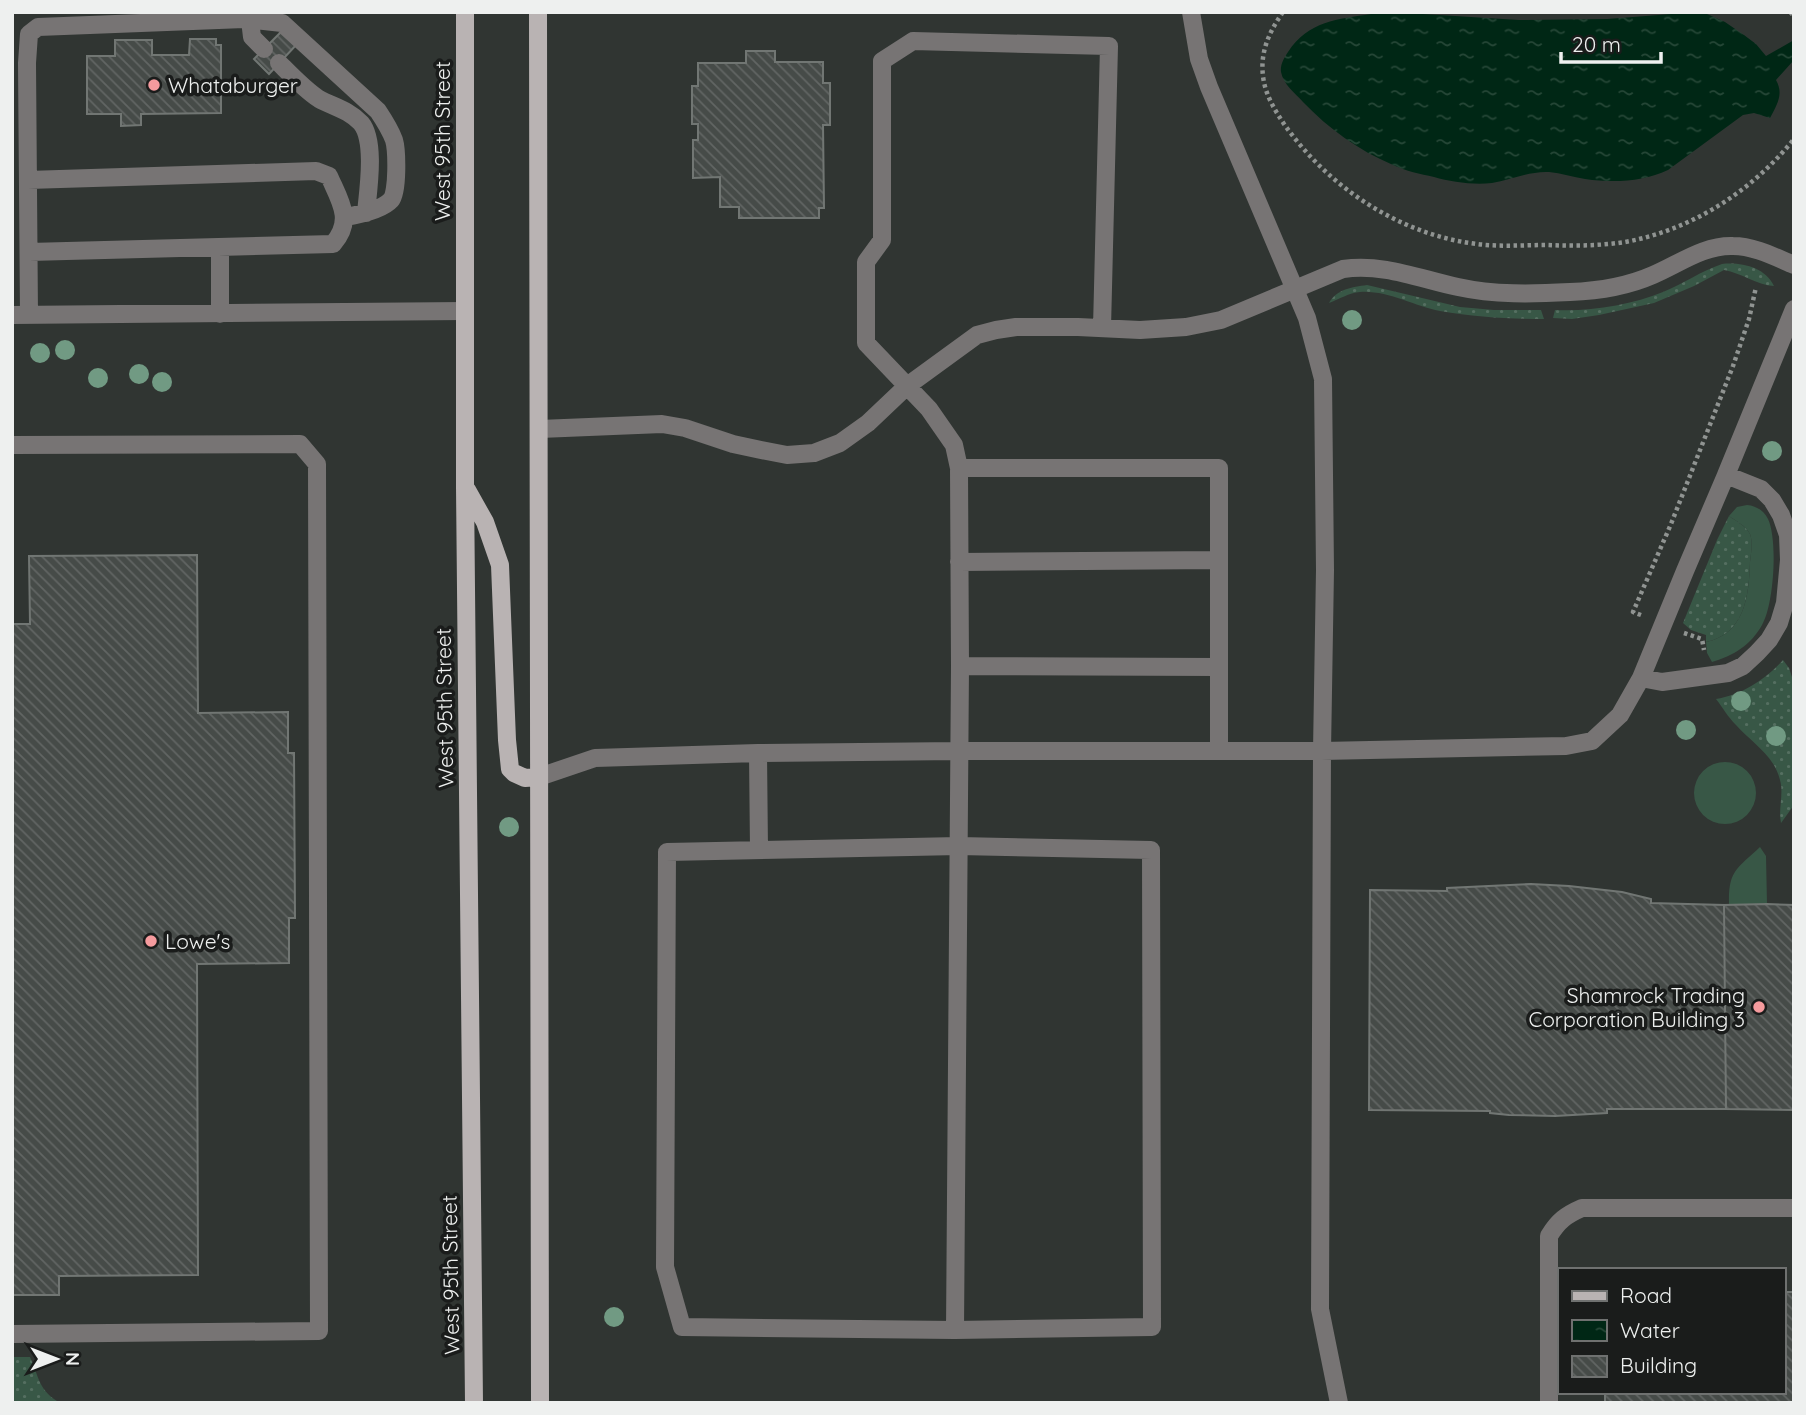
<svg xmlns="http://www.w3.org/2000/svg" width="1806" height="1415" font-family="Quicksand,sans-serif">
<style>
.grass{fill:url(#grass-dots)}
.green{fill:#385746}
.water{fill:url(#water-ripples)}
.building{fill:url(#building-back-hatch);stroke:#717673;stroke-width:2}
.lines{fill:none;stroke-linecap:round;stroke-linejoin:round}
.path{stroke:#909492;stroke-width:4.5;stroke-dasharray:3.5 3.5;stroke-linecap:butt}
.minor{stroke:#777474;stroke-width:18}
.major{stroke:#b9b3b3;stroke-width:18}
.tree{fill:#719a83}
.poi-dot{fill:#f59b9e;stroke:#1a1c1b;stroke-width:2.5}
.labels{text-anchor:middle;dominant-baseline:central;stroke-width:7;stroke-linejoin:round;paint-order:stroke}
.poi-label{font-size:21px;fill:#eef0ef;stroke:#1a1c1b;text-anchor:start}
.street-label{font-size:21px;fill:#eef0ef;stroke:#1a1c1b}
</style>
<defs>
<pattern id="grass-dots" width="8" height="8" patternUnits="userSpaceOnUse" patternTransform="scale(1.75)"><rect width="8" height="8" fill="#385746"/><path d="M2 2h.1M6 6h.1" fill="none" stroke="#556f61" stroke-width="1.8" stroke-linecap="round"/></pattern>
<pattern id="water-ripples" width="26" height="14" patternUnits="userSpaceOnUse" patternTransform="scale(1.75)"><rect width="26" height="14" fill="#002715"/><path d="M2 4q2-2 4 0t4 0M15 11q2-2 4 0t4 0" fill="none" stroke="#264737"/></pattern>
<pattern id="building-back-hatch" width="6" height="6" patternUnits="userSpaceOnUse" patternTransform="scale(1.75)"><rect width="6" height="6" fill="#464b48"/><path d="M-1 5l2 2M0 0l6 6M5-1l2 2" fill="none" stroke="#616563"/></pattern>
</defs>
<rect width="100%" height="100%" fill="#303532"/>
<path class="grass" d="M1722,264C1741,262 1765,267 1774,286C1756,285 1742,273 1724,270L1694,286L1654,303L1599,315L1572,319L1553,318L1555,310C1588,312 1632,305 1663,292C1683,284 1701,271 1722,264Z
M1367,285L1460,307L1494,310H1541L1544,319C1509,319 1475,317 1440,311C1414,306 1387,290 1360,292C1349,293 1339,299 1329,303C1337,289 1352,287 1367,285Z
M1729,516C1736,521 1746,526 1750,534C1753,542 1751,554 1750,562C1749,595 1745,634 1706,642V635L1691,630L1683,623L1717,540Z
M1783,660L1789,668L1794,683V805L1781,823C1778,809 1784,794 1780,780C1774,755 1752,743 1736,725C1728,717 1723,708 1716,699C1742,695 1766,679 1783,660Z
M12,1357H30C39,1377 39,1392 61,1403H12Z"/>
<path class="green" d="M1747,505C1757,506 1764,511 1768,519C1778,540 1774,605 1762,625C1751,645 1733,656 1712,662L1707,653L1706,642C1745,634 1749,595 1750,562C1751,554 1753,542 1750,534C1746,526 1736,521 1729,516L1737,507Z
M1694 793a31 31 0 1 1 62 0a31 31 0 1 1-62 0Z
M1760,847L1766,856L1767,904L1729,905C1728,870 1737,869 1760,847Z"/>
<path class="water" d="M1371,14H1423L1519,20L1607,19L1671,14H1707L1725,22L1744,35L1756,44L1766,56L1794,40V60L1776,80C1784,94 1777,105 1770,118L1754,113L1743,115L1668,170C1643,182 1613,183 1585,179C1573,177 1561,173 1549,172C1529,171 1511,180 1492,183C1473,185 1451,182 1434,177C1420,174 1406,171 1393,165C1358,150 1329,129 1303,102C1295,93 1283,84 1281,72C1280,65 1284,58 1288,52C1308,21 1338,19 1371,14Z"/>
<path class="building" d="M284,29L298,43L269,74L254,59Z
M190,39H216V45H221V113L141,114V125L121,126V114H87V56H115V40H152V55H189Z
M746,51H775V62H823V83H830V125H823L824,208H819V218H739V207H720V177L693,178V140H698V124H692V86H698V63H746Z
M197,555L198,713L288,712V753H294L295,918H289V963L197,964L198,1275L59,1276V1295H12V624H30L29,556Z
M1531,884L1569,886L1622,892L1651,899V903L1724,905L1726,1109H1607V1113L1555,1116L1509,1115L1490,1113V1111L1369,1110L1370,890L1447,891V888Z
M1767,904L1794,905V1110L1726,1109L1724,905Z
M1783,1292H1794V1403H1605V1392H1783Z"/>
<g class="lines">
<path class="path" d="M1283,12C1269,32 1260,52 1263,76C1265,94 1274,109 1284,124C1328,187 1400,235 1477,244C1500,247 1523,245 1546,245C1572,246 1599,246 1625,242C1692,230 1752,191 1794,139
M1790,12L1794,16
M1641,615L1633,612L1671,524L1733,366L1749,319L1756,287
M1684,633L1702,639L1704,650"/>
<path class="minor" d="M1191,12L1199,59L1209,87L1307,318L1323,379L1325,570L1322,751L1320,1309L1339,1403
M250,20L252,37L264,49
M279,63C291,75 305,90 319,99C334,107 349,110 361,123C376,141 368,191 366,213
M28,180L316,171L329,176C340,201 354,220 333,244L29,252
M220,248V314
M12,315L465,311
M29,315L27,63L29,34L38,27L244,19L282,23L378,111C384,120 390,129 394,140C397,150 398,192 391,200C382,210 357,215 345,217
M540,429L662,424L685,428L733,444L761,450L787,455L814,453L840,443L868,423L907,386L977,335L996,330L1016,327H1078L1140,330L1186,327L1221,320L1343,269C1383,263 1420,279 1458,287C1494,295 1533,294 1570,292C1598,291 1628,286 1653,275C1679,264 1704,245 1733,246C1754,246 1775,257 1794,265
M12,445L300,444L317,464L319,1331L12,1334
M959,468H1219V667L960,666
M959,562L1219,560
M1641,678L1662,682L1728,673L1743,666L1757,653L1769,640L1779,623L1785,603L1789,560L1788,535L1781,515L1772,500L1761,489L1726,475L1794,309
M1219,751V667
M758,753L759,849
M539,777L595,758L758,753L959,751H1322L1566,746L1592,741L1620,715L1641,678L1685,571L1726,475
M959,846L1151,850L1152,1327L955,1330L682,1327L665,1267L667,852Z
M955,1330L960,666L959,468L954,445L929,409L866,343V262L882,240V61L913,41L1109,46L1102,328
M1549,1403V1236C1558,1221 1566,1215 1582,1208H1794"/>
<path class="major" d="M465,12V487L474,1403
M538,12L540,1403
M467,490L485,522L500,565L507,740L510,769L514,773L525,778L539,777"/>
</g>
<g class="tree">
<circle cx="1352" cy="320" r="10"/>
<circle cx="65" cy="350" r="10"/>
<circle cx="40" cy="353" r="10"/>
<circle cx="139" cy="374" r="10"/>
<circle cx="98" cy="378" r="10"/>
<circle cx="162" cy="382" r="10"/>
<circle cx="1772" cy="451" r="10"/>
<circle cx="1741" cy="701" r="10"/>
<circle cx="1686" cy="730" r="10"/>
<circle cx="1776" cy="736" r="10"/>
<circle cx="509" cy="827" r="10"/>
<circle cx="614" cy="1317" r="10"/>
</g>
<g class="poi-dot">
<circle cx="154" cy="85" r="7"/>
<circle cx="151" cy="941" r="7"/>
<circle cx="1759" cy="1007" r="7"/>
</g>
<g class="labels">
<g class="poi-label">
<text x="168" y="85">Whataburger</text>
<text x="165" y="941">Lowe's</text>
<text x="1745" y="995" text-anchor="end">Shamrock Trading<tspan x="1745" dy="24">Corporation Building 3</tspan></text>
</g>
<g class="street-label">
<text transform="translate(442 141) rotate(-90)">West 95th Street</text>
<text transform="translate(444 708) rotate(-91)">West 95th Street</text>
<text transform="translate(450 1275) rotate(-91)">West 95th Street</text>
</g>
</g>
<rect width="1806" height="1415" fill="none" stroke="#eef0ef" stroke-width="28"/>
<rect x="1558" y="1268" width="228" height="126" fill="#1a1c1b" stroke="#6f7170" stroke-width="2"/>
<rect x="1572" y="1291" width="35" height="10" fill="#b9b3b3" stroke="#6f7170" stroke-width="2"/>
<text x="1620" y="1303" font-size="21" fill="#eef0ef">Road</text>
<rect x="1572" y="1320" width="35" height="21" fill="url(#water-ripples)" stroke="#6f7170" stroke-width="2"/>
<text x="1620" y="1338" font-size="21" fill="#eef0ef">Water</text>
<rect x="1572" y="1356" width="35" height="21" fill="url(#building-back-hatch)" stroke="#6f7170" stroke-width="2"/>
<text x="1620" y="1373" font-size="21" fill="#eef0ef">Building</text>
<g transform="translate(56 1359) rotate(90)" stroke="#1a1c1b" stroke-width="5" paint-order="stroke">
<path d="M0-5L12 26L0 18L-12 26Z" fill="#eef0ef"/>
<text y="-10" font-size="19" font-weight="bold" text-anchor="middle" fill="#eef0ef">N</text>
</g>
<path d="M1561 52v10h100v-10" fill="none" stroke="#eef0ef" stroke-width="3.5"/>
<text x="1572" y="52" font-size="21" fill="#eef0ef" stroke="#1a1c1b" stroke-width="5" paint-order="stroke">20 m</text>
</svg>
